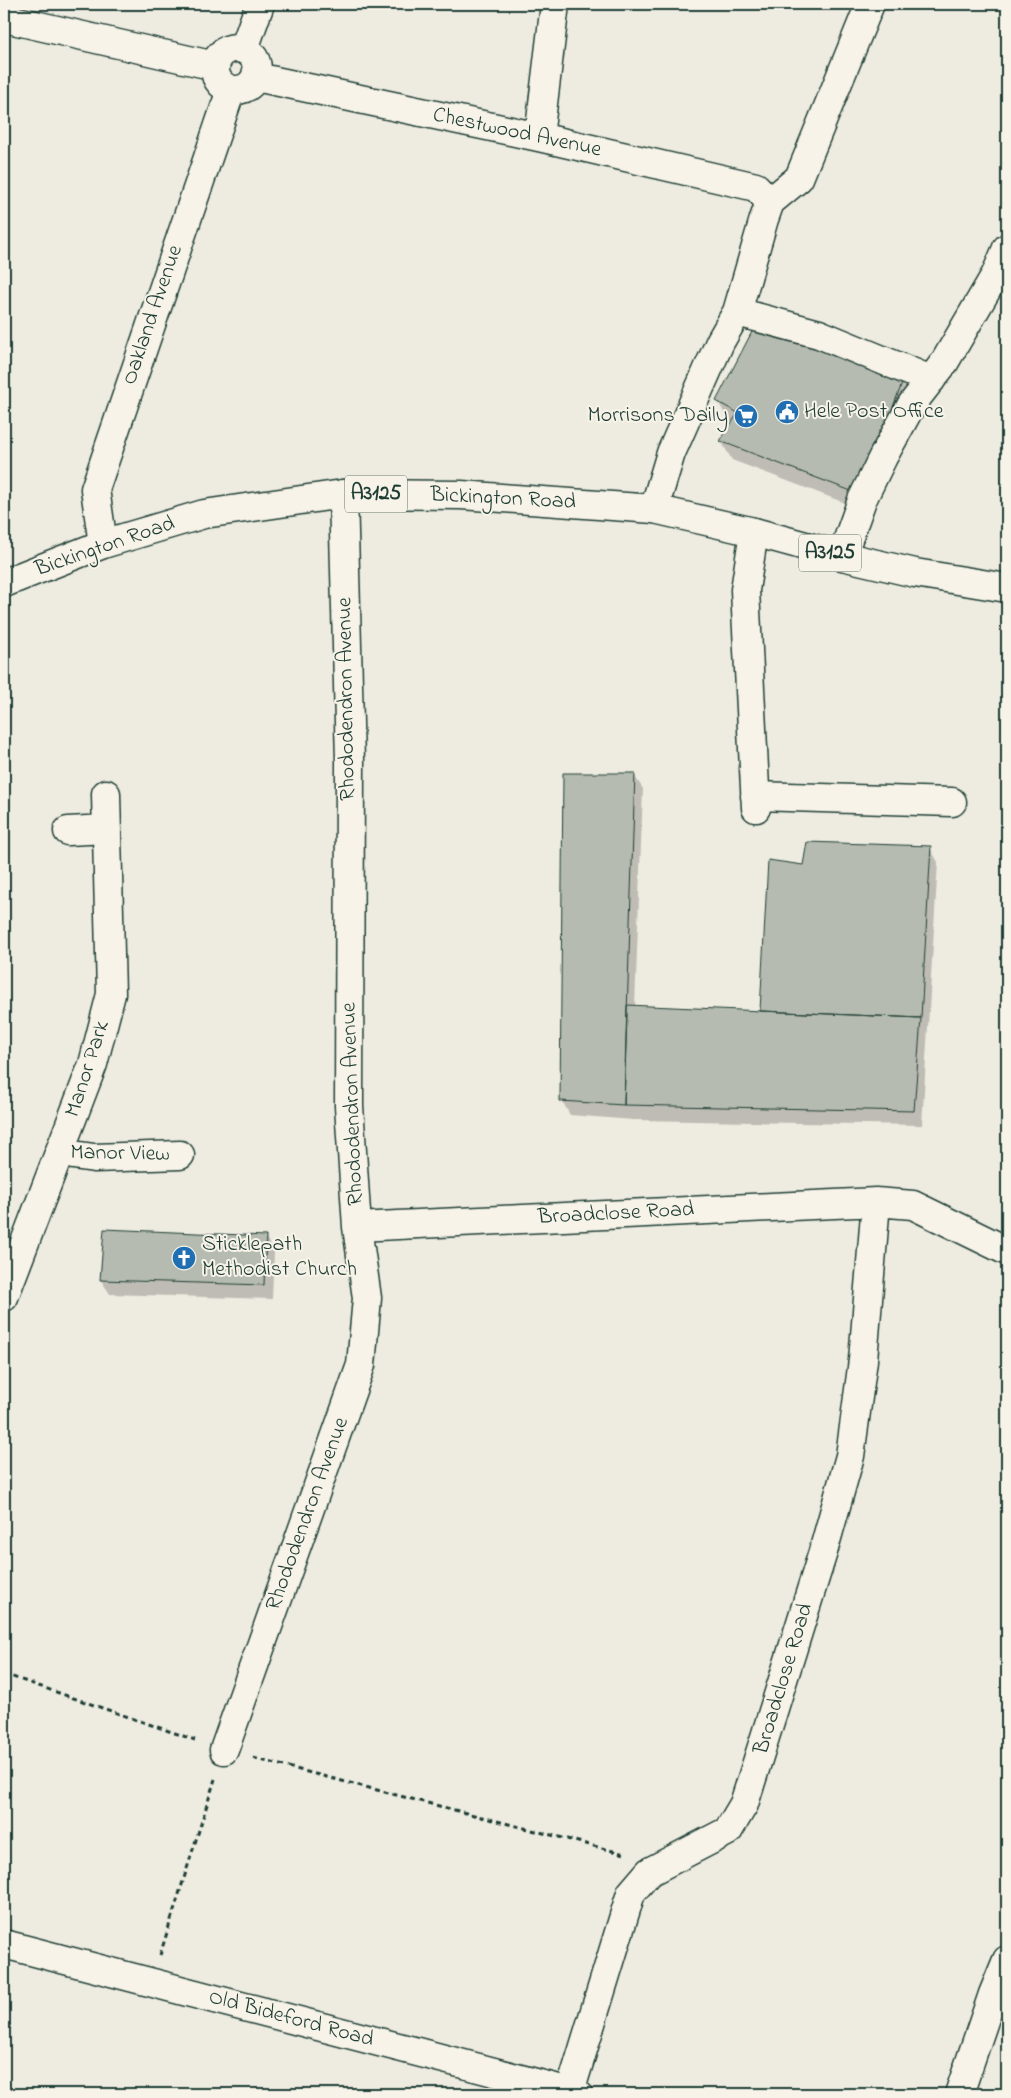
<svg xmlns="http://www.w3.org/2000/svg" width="1011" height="2098" font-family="'Indie Flower',sans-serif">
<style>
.shadow{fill:#0003}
.building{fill:#b5bbb0;stroke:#1f3d34}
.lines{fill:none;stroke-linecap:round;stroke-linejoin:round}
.minor-casing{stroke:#1f3d34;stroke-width:31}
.major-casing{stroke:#1f3d34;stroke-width:31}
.path{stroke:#1f3d34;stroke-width:3;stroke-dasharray:5 4;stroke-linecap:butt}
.minor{stroke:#f7f3e8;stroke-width:28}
.major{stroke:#f7f3e8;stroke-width:28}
.labels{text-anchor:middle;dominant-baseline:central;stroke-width:4;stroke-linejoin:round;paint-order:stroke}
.shield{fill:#f7f3e8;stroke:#60746a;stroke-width:1}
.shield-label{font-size:21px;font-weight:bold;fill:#1f3d34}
.street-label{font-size:22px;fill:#1f3d34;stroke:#f7f3e8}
.poi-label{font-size:22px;fill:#1f3d34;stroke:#f7f3e8;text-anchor:start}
</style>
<rect width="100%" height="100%" fill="#eeece1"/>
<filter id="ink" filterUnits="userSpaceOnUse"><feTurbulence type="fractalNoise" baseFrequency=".02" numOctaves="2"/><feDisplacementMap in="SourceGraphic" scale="10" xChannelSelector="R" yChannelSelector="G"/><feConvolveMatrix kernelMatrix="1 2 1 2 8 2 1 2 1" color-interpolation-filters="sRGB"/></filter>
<g filter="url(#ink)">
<path class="shadow" d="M902,382L913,401L869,512L732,460L721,441L734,423L728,419L717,400Z
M634,775L643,789L635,1006L761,1012L804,866L930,848L938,862L922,1125L633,1120L570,1115L562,1101Z
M266,1238L274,1252L272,1299L110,1294L101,1280Z"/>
<path class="building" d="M756,324L903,381L859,494L720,441L738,413L716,401Z
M563,773H635L624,1105L560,1101Z
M807,842L931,846L921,1018L760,1011L768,860L803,865Z
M627,1005L921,1018L914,1111L624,1105Z
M104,1229L266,1236L264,1285L100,1280Z"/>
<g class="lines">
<g class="minor-casing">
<path id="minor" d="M4,18L215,66
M215 69a21 21 0 1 1 42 0a21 21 0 1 1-42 0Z
M244,49L260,4
M256,77L539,137L756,187L770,202
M539,137L555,4
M737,312L819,334L931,380
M654,509L671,453L720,342L737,312L764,219L770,202L799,178L870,4
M754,532L745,590L756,808
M103,544L95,489L231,90
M842,556L862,500L883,457L912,404L944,363L996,274L1007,248
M755,796L952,802
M68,831L107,829
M59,1153L94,1158L180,1155
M357,1227L876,1202L913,1205L1007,1251
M4,1297L93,1064L111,994L106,794
M224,1750L361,1365L367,1298L357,1227L349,1106L350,761L343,494
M4,1944L578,2094
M570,2092L631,1893L649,1872L728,1831L744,1804L823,1552L850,1456L863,1360L876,1202
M959,2094L993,1994L1007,1960"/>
</g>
<g class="major-casing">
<path id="major" d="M4,583L103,544L204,514L343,494L461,495L654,509L754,532L842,556L915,573L1007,588"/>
</g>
<path class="path" d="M4,1674L195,1740
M253,1758L625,1854
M160,1955L215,1779"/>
<use href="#minor" class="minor"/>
<use href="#major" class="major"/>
</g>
</g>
<defs>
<g id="civic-disc" transform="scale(1.25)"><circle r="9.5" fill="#1f6fb2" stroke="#f7f3e8"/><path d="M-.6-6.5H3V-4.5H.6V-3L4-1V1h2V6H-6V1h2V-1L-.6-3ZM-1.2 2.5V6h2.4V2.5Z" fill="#fff"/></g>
<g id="supermarket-disc" transform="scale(1.25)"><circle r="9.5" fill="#1f6fb2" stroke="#f7f3e8"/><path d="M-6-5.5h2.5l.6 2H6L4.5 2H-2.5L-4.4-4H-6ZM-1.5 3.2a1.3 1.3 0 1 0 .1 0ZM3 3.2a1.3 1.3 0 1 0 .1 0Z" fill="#fff"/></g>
<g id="church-disc" transform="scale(1.25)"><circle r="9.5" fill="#1f6fb2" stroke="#f7f3e8"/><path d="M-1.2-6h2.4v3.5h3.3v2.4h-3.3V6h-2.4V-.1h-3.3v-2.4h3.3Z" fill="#fff"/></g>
</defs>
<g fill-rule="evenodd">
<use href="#civic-disc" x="787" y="412"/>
<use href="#supermarket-disc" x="746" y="416"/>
<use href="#church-disc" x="184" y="1258"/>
</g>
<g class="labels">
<g class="shield">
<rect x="345" y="475.5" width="62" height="37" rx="4"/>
<rect x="799" y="534.5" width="62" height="37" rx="4"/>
</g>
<g class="shield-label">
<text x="376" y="494">A3125</text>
<text x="830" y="553">A3125</text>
</g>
<g class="street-label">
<text transform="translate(517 133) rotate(12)">Chestwood Avenue</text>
<text transform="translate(153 315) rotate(-71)">Oakland Avenue</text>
<text transform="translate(503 499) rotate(3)">Bickington Road</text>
<text transform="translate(105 547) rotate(-19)">Bickington Road</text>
<text transform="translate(347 699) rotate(-91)">Rhododendron Avenue</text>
<text transform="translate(88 1069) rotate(-72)">Manor Park</text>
<text transform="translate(353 1104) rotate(-92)">Rhododendron Avenue</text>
<text transform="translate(120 1154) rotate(1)">Manor View</text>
<text transform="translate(616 1214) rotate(-3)">Broadclose Road</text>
<text transform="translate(308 1514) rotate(-70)">Rhododendron Avenue</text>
<text transform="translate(784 1679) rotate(-73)">Broadclose Road</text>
<text transform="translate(291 2019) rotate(15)">Old Bideford Road</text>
</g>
<g class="poi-label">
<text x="804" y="412">Hele Post Office</text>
<text x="728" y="416" text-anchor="end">Morrisons Daily</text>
<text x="202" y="1245">Sticklepath<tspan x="202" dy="25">Methodist Church</tspan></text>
</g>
</g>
<rect width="1011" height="2098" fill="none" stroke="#f7f3e8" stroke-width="20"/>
<rect x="10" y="10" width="991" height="2078" fill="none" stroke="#1f3d34" stroke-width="2" filter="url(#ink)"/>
</svg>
